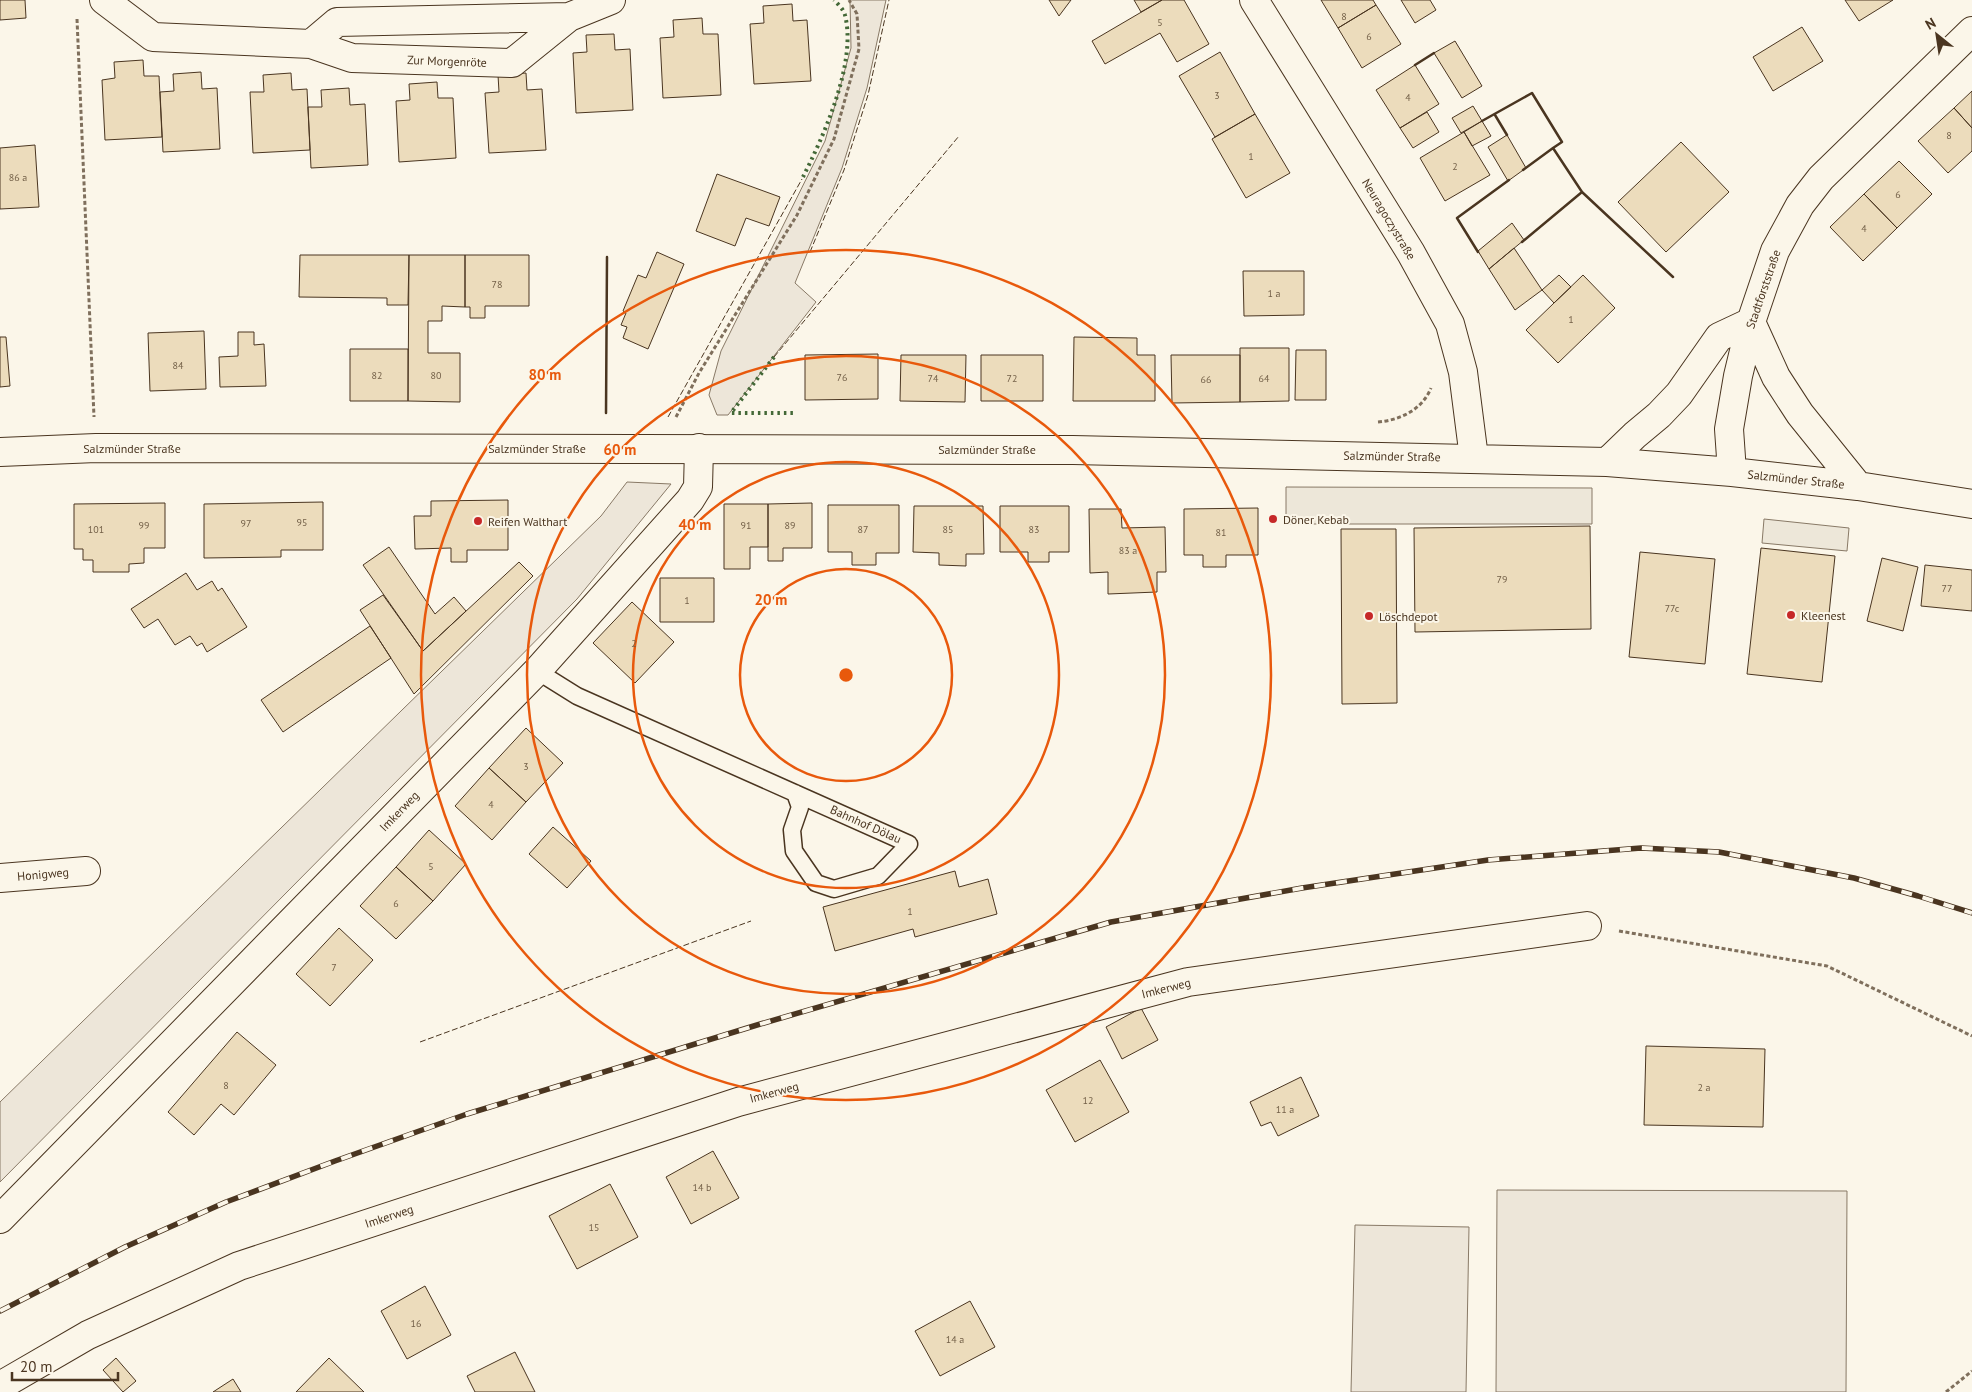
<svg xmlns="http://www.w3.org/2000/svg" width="1972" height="1392" font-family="'PT Sans',sans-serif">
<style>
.green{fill:#ede6d9;stroke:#887966}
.parking{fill:#ede7d9;stroke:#887966}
.building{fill:#ecdcbc;stroke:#4a3520}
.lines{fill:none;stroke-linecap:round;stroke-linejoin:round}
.service-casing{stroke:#4a3520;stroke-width:19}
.minor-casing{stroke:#4a3520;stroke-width:30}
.secondary-casing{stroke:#4a3520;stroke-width:30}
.path{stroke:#7f6f5c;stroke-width:3;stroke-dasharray:4 2.5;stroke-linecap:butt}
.service{stroke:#fbf6e9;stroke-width:16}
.minor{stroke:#fbf6e9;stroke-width:28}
.secondary{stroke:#fbf6e9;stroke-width:28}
.rail-casing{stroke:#4a3520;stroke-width:5.5}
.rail{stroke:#fbf6e9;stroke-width:4;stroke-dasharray:11;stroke-linecap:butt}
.hedge{stroke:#436837;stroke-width:4;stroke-dasharray:2.5 4;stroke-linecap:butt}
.fence{stroke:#4a3520;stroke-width:1;stroke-dasharray:6 2.5;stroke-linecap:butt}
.wall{stroke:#4a3520;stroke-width:2.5}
.ring{fill:none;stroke:#e8590c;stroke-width:2.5}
.poi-dot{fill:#c62828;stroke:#fbf6e9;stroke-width:2}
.labels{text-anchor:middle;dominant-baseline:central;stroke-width:4;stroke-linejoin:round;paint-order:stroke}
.number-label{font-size:10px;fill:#725f47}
.street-label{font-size:12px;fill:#4a3520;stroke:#fbf6e9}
.poi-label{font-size:12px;fill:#4a3520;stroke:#fbf6e9;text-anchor:start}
.centre{fill:#e8590c;stroke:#fbf6e9;stroke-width:2.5}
.ring-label{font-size:15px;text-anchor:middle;font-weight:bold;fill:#e8590c;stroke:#fbf6e9;stroke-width:4;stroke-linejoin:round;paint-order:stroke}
</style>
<rect width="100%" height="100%" fill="#fbf6e9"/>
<path class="green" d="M850,0H886L867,88L842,168L795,283L816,302L728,415H717L709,395L721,351L825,141L851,48Z
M627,482L671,484L577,599L0,1182V1102L601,516Z
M1497,1190L1847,1191L1846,1392H1496Z
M1355,1225L1469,1227L1466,1392H1351Z"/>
<path class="parking" d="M1286,487L1592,488V524H1286Z
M1764,519L1849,528L1847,551L1762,543Z"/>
<path class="building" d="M0,0H25L26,18L0,20Z
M1049,0H1071L1059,16Z
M1134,0H1162L1141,12Z
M1162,0H1184L1209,44L1177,62L1160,33L1105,64L1092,41Z
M1321,0H1373L1376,5L1338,28Z
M1401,0H1430L1436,10L1415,23Z
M1845,0H1893L1859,21Z
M792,4L793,21L807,20L811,81L754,84L750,24L764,23L763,6Z
M1376,5L1401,44L1362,68L1338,28Z
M702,18L703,34H718L721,95L663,98L660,38L674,37L673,20Z
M1802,27L1823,61L1773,91L1753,57Z
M614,34L615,50L630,49L633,110L576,113L573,53L587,52L586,35Z
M1455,41L1482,86L1462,98L1434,53Z
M1220,52L1255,114L1215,137L1179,76Z
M143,60L144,76H159L162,137L105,140L102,80L115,78L114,62Z
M1415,65L1439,104L1400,128L1376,90Z
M201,72L202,89L217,88L220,149L163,152L160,92L174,91L173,74Z
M291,73L292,90L307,89L310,150L253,153L250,92H264L263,75Z
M526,73L527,90L542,89L546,150L489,153L485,93L499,92L498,75Z
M437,82L438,98H453L456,158L399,162L396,101L410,100L409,84Z
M349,88L350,105L365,104L368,165L311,168L308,107H322L321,90Z
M1972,91V128L1954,108Z
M1473,106L1482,121L1461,133L1452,118Z
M1954,108L1972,128V151L1948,173L1918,141Z
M1427,112L1439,132L1413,148L1400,128Z
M1255,114L1290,173L1246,198L1212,139Z
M1482,121L1491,136L1472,146L1464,132Z
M1464,132L1490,175L1445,201L1420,158Z
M1507,135L1526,168L1508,181L1488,147Z
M1681,142L1729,192L1666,252L1618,202Z
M35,145L39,207L0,209V148Z
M1899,161L1932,194L1897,228L1864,194Z
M717,174L780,197L769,226L746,218L735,246L696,231Z
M1864,194L1897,228L1863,261L1830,227Z
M1512,223L1524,240L1489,269L1478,251Z
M1514,248L1542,290L1515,310L1489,269Z
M657,252L684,264L648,349L623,338L627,327L621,325L626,313L623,311L638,275L646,278Z
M300,255H409L408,305H387V298L299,297Z
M409,255H465V307L442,306V321H428V353H460V402L408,401Z
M465,255H529V306H485V318H470V307H465Z
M1243,271H1304V315L1244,316Z
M1559,275L1571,287L1554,303L1542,290Z
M1583,275L1615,308L1558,363L1526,330Z
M204,331L206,389L150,391L148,333Z
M238,332H254V345L264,344L266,386L220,387L219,357L238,356Z
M0,337H6L10,386L0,387Z
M1074,337L1137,338V355H1155V401H1073Z
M1240,348H1289V401L1240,402Z
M350,349H408V401H350Z
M1296,350H1326V400H1295Z
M878,354V399L805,400V355Z
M901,355H966L965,402L900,401Z
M981,355H1043V401H981Z
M1171,355H1240V402L1172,403Z
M508,500V550H467V562H451V548L415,549L414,516H431V501Z
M323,502V550H281V557L204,558V504Z
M165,503V548H144V563L129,564V572H93V560H83V549H74V504Z
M812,503V548H783V561H768V504Z
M724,504H768V547H750V569H724Z
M828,505H899V553H876V565H852V552H828Z
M914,506H983L984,554H966V566L939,565V553L913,552Z
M1000,506H1069V552H1049V562H1028V552H1000Z
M1258,508V555H1226V567H1203V555H1184V509Z
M1089,509H1121L1122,528L1165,527L1166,572H1157V592L1108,594V572L1090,573Z
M1590,526L1591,629L1415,632L1414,528Z
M1341,529H1396L1397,703L1342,704Z
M389,547L435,614L454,597L466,611L423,651L363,565Z
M1761,548L1835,556L1822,682L1747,674Z
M1640,552L1715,559L1705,664L1629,657Z
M1882,558L1918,567L1903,631L1867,621Z
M519,562L533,576L414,694L360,610L383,595L423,651Z
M1925,565L1972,570V611L1921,606Z
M186,573L197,590L212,581L218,591L222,588L247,627L207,652L202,643L197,646L190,636L175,645L158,619L144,628L131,609Z
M660,578H714V622H660Z
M632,602L674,642L635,683L593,643Z
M370,626L391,658L283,732L261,700Z
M526,728L563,763L526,802L489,768Z
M489,768L526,802L492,840L455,806Z
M553,827L591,861L567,888L529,854Z
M429,830L466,864L433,901L396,867Z
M396,867L433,901L396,939L360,906Z
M955,871L959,887L988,879L997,914L915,937L913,929L835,951L823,907Z
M339,928L373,960L330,1006L296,974Z
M1141,1008L1158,1040L1122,1059L1106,1027Z
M237,1032L276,1065L234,1115L221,1104L194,1135L168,1112Z
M1646,1046L1765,1049L1763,1127L1644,1125Z
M1100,1060L1129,1112L1075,1142L1046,1090Z
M1301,1077L1319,1116L1278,1136L1271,1122L1261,1126L1250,1102Z
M713,1151L739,1198L691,1224L666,1177Z
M610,1184L638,1237L577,1269L549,1216Z
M425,1286L451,1335L407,1359L381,1311Z
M970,1301L995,1347L940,1376L915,1331Z
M515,1352L535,1392H475L467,1376Z
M116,1358L136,1381L123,1392L103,1370Z
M329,1358L364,1392H296Z
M233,1379L241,1392H213Z"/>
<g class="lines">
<g class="service-casing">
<path id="service" d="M537,671L577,696L909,844L878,876L834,889L816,883L794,851L792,830L800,807L795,793"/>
</g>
<g class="minor-casing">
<path id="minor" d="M104,0L153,37L311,44L337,22L569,17L611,0
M311,44L352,58L512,63L569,17
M0,878L86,871
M0,1219L537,671L690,500L698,487L699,448
M0,1386L88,1335L239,1266L738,1102L1188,982L1587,926"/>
</g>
<g class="secondary-casing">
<path id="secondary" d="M1254,0L1411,253L1450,324L1463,372L1474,458
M1751,322L1776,377L1800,414L1858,486
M0,452L96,448L1073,450L1607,462L1732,472L1858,486L1972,504
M1607,462L1635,435L1659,415L1679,394L1719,337L1751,322
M1732,472L1729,429L1738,376L1751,322L1775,251L1800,205L1821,178L1972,31"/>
</g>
<path class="path" d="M77,19L94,417
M676,417L699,373L797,215L834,139L859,49L857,14L849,0
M1378,422C1400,420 1422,410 1431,388
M1619,931L1827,966L1972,1036
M1946,1392L1972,1371"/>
<use href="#service" class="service"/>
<use href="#minor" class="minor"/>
<use href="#secondary" class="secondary"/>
<g class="rail-casing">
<path id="rail" d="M0,1311L125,1247L226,1202L335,1161L467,1114L757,1025L1111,922L1302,888L1488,860L1641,848L1719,852L1854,878L1918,896L1972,913"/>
</g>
<use href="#rail" class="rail"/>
<path class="hedge" d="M803,177C824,135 857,63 845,15C844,10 838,4 834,0
M774,357L731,413H794"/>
<path class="fence" d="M810,252L844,170L868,95L889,0
M774,357L959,136
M668,417L802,179
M420,1042L751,921"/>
<path class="wall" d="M1415,65L1434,53
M1495,115L1507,135
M1482,121L1532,93L1562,142L1553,148L1582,192L1673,277
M1523,170L1553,148
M1522,242L1582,192
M1478,252L1457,218L1509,180
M606,413L607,257"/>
</g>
<g class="ring">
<circle cx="846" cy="675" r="106"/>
<circle cx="846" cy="675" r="213"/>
<circle cx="846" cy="675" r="319"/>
<circle cx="846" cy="675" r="425"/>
</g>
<g class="poi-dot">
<circle cx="1273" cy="519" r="5"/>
<circle cx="478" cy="521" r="5"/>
<circle cx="1791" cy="615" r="5"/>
<circle cx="1369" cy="616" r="5"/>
</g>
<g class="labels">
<g class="number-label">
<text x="1344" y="16">8</text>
<text x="1160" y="22">5</text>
<text x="1369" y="36">6</text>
<text x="1217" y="95">3</text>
<text x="1408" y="97">4</text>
<text x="1949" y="135">8</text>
<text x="1251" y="156">1</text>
<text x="1455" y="166">2</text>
<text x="18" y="177">86 a</text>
<text x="1898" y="194">6</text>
<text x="1864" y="228">4</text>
<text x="497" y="284">78</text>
<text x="1274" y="293">1 a</text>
<text x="1571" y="319">1</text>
<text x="178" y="365">84</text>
<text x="377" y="375">82</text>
<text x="436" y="375">80</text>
<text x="842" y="377">76</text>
<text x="933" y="378">74</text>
<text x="1012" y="378">72</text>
<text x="1264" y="378">64</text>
<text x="1206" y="379">66</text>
<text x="302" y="522">95</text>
<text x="246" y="523">97</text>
<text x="144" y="525">99</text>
<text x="746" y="525">91</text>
<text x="790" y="525">89</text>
<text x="96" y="529">101</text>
<text x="863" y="529">87</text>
<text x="948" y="529">85</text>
<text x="1034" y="529">83</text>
<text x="1221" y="532">81</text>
<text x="1128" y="550">83 a</text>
<text x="1502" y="579">79</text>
<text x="1947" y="588">77</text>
<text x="687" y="600">1</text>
<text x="1672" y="608">77c</text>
<text x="634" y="643">2</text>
<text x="526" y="766">3</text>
<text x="491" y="804">4</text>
<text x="431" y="866">5</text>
<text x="396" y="903">6</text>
<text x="910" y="911">1</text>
<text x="334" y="967">7</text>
<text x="226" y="1085">8</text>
<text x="1704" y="1087">2 a</text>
<text x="1088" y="1100">12</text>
<text x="1285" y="1109">11 a</text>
<text x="702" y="1187">14 b</text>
<text x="594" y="1227">15</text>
<text x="416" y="1323">16</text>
<text x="955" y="1339">14 a</text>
</g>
<g class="street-label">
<text transform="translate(447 61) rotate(2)">Zur Morgenröte</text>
<text transform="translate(1389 219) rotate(59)">Neuragoczystraße</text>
<text transform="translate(1763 289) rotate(-71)">Stadtforststraße</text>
<text x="132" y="448">Salzmünder Straße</text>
<text x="537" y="448">Salzmünder Straße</text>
<text x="987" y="449">Salzmünder Straße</text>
<text transform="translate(1392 456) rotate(1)">Salzmünder Straße</text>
<text transform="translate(1796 479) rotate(6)">Salzmünder Straße</text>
<text transform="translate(399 811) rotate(-46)">Imkerweg</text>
<text transform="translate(866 824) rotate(24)">Bahnhof Dölau</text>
<text transform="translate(43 874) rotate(-5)">Honigweg</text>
<text transform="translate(1166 988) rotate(-14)">Imkerweg</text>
<text transform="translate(774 1092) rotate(-15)">Imkerweg</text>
<text transform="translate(389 1216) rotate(-18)">Imkerweg</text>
</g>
<g class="poi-label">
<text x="1283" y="519">Döner Kebab</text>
<text x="488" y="521">Reifen Walthart</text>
<text x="1801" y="615">Kleenest</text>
<text x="1379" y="616">Löschdepot</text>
</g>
</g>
<circle cx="846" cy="675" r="8" class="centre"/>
<g class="ring-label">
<text x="545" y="380">80 m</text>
<text x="620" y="455">60 m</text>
<text x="695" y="530">40 m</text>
<text x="771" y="605">20 m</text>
</g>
<g transform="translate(1937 35) rotate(330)" stroke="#fbf6e9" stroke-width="4" paint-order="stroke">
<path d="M0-4L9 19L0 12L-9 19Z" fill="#4a3520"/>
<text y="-8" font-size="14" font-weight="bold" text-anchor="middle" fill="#4a3520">N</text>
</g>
<path d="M12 1372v8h106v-8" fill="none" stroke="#4a3520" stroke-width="2.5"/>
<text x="20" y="1372" font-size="15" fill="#4a3520" stroke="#fbf6e9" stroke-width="4" paint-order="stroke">20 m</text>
</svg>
